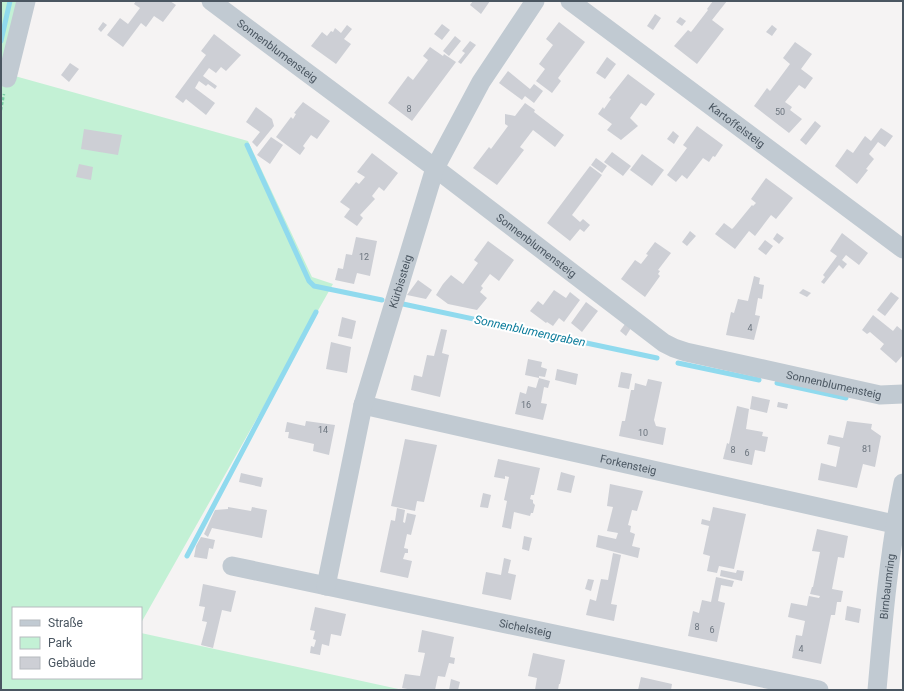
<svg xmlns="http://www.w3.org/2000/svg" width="904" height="691" font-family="Roboto,sans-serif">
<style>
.green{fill:#c3f1d5}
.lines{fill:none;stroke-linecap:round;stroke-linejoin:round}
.stream{stroke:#90daee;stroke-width:5}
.building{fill:#cdcfd5}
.path{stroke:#7ad0a6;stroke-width:2.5;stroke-dasharray:3 2;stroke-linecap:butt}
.minor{stroke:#c1cad2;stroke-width:19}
.labels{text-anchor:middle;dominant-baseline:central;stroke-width:4;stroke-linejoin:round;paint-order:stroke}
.number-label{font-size:9px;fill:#6b747e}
.street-label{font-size:11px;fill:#4a5661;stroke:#fff}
.water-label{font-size:12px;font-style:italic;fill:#0c7c9b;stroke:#fff}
</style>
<rect width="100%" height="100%" fill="#f5f3f3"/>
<path class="green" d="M1,1H21L4,73L248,141L312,277L333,284L141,623V608H13V678H141V633L403,690H1Z"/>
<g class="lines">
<path class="stream" d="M1,41L10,1
M247,145L309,281L314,286L382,300
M403,304L657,358
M678,363L759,380
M777,383L846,398
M187,556L316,312"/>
</g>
<path class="building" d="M136,1H170L176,5L163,22L154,16L146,27L141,23L123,47L107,35L120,18L128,24L140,8L134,4Z
M473,1H490L481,14L470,5Z
M713,1H727L712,20L724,29L697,64L674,46L688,30L691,32L708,10L707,9Z
M655,14L661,18L653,30L647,26Z
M680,17L686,21L682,26L676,22Z
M103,22L107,25L101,32L98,29Z
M559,22L585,42L558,78L561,81L552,93L536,81L545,69L539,64L553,45L546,39Z
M442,24L450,30L442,40L434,34Z
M347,25L352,29L344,39L351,44L336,64L311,46L322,32L327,36L331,31L333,32L335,28L341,33Z
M772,25L777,29L772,36L766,32Z
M214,34L241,55L226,71L221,67L216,73L209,68L203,76L217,86L215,89L208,84L206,86L199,81L195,88L215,103L206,115L186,99L183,103L175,97L206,55L201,51Z
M455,36L461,41L449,56L443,51Z
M470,41L476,45L461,64L458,62L465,53L462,51Z
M795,42L812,54L801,69L813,78L805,89L799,85L785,102L792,107L790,110L802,119L789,133L754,106L767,88L770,91L790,64L783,58Z
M430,47L443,56L444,54L456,62L412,121L388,103L408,76L413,80L428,60L423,56Z
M607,57L616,64L605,79L596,73Z
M70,63L79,69L69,82L61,75Z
M508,71L530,89L534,84L543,91L534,103L525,96L522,100L499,83Z
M628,74L655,94L646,106L641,103L630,118L638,126L621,140L607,130L612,124L598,114L603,107L604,109L611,99L609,98Z
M303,102L330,121L317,139L311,135L303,146L305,148L300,155L276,137L291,117L293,119L296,114L294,113Z
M525,103L535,110L534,112L564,135L555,147L533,130L520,147L524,150L497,185L473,168L489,147L491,149L508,126L505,124V114L515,116Z
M256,107L272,119L274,126L257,147L252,142L260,132L246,122Z
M815,121L821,126L806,145L800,140Z
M697,126L723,145L715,157L713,156L709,162L703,158L687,179L682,175L676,182L667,175L687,148L683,145Z
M881,128L893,136L885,147L878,142L869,154L874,159L866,169L868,170L857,184L835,166L847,149L853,153L865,136L871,141Z
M84,129L122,135L118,155L81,149Z
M673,131L679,136L674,144L667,139Z
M271,137L283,145L270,164L257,155Z
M612,152L631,166L623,176L604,162Z
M372,153L398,173L384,191L379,187L372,196L375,199L360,215L363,218L357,226L344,217L350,209L340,202L356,182L359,184L365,177L357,172Z
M642,154L664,170L652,186L630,170Z
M596,158L607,166L602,173L591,165Z
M79,164L93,167L91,180L76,177Z
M590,166L602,175L572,215L580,222L583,219L590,225L584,232L580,229L570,241L547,223Z
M766,178L793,198L776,219L771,215L755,236L749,231L735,249L715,234L724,223L732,229L734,227L752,205L753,206L756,203L751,199Z
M690,231L696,236L687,246L682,242Z
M777,233L784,238L779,244L773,239Z
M842,233L868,253L859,265L846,255L842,260L847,264L843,269L839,265L824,284L821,282L825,277L823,275L837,256L830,251Z
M356,237L377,241L370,276L357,273L354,284L335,280L338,268L343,269L346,254L352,255Z
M765,240L773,246L766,255L758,249Z
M488,241L514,260L499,281L490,274L481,286L483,288L480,292L487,298L477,310L448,304L436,295L443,284L451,275L463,284L478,263L474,260Z
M655,242L671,253L658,270L660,271L658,274L660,276L645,297L621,279L635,260L641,264L648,255L646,254Z
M754,276L760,278L759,284L764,285L762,299L758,298L755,315L760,316L754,340L726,335L731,312L734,313L738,299L748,301Z
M418,280L432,290L426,299L407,295Z
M803,289L811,293L807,297L799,293Z
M554,290L566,298L570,292L580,300L564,322L559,318L553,326L547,322L546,323L530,311L538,301L543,305Z
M891,292L899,298L885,316L877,310Z
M586,302L598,311L582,332L571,323Z
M873,315L893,331L897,326L903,331V355L896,363L880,349L884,344L870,332L867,334L862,330Z
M342,317L356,321L352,339L338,336Z
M625,324L631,328L626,336L620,331Z
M441,329L447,330L442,353L449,355L440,397L411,390L414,375L422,377L427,355L434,356Z
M331,342L351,347L347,373L326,369Z
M528,359L542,362L541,367L547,369L545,377L539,376V378L525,375Z
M557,369L578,374L576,385L555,380Z
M621,372L632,374L629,389L618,387Z
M539,378L550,381L548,388L544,387L541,403L547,404L543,420L515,414L520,392L526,394L528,386L536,388Z
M648,379L662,382L654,420L656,426L666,428L663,445L619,436L622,421H625L631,390H634L635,383L646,386Z
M752,396L770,400L767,413L750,409Z
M778,402L788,404L787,409L777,407Z
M737,406L749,409L746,429L763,432L762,436L768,437L765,452L755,450L752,465L723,459L727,443L729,444Z
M306,421L335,425L329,455L313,451L314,444L288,438L289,432H285L287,422L305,426Z
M847,421L872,424L871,429L881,436L875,467L863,464L857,488L818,480L821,463L836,467L840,447L827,444L829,435L843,438Z
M405,439L437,445L424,502L417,501L415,511L391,506Z
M498,459L540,468L534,495H531L530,499L533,500V503L535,505L533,513H531L530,516L514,512L511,529L502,527L507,501L504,500L509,477L505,476V479L494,477Z
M561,472L575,476L571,493L557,490Z
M241,473L263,478L261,487L239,482Z
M610,484L643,491L637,511L632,510L628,525L631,526L630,532L635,534L632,546L640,548L638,558L596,547L598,535L616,539L618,533L607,531L613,507L607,506Z
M483,493L491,495L488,508L480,507Z
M228,507L251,511L252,507L267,510L262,538L212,528L208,537L204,534L215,510L228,509Z
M713,507L746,514L734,569L719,566L717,573L707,571L710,556L703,554L709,526L701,524L702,519L710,521Z
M397,508L405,510L403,522L405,523L407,513L416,515L411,535L407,534L404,548L408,549V553H405L403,559L412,561L408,578L380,572L391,520L395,521Z
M817,529L848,536L844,558L838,557L832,589L843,591L841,602H837L835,615H831L821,664L792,658L796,635L802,636L805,621L788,617L791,603L807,606L809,596L819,598L820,596L810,594L812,587H813L820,552L812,551Z
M524,536L532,538L529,551L522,549Z
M201,537L215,540L213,549L209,548L207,559L194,557L196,546Z
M613,553L621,555L611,604L617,605L614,621L586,615L590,599L596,601L601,579L608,580Z
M504,558L511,560L508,573L516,575L511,600L482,594L486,572L501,575Z
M721,570L736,573L737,570L744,571L742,581L720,576Z
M716,577L734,581L732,587L721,585L718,601L725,603L717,642L688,636L693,611L699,613L702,600L711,602Z
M588,579L594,580L591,591L585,589Z
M203,584L236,591L231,612L222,610L213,648L201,645L207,622L202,621L205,607L199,606Z
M847,606L861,609L859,623L845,620Z
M315,607L346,614L341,636L331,634L329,646L322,644L320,655L310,653L311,646L314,647L316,640L313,639L315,631L310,630Z
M422,630L454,637L450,657L455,658L454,664L449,663L445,677L438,676L435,690H413L402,688L405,674L420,676L425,653L418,652Z
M533,653L565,660L560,684H559L558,690H535L537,678L528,676Z
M641,677L672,684L671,690H638Z
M451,679L460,682L458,690H449Z"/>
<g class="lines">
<path class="path" d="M1,110L4,94"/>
<g class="minor">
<path id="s1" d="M211,1L435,168L664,343L674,348L686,352L880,395L903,394"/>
<path id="s2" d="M570,1L903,249"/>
<path d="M7,78L26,1"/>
<path id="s3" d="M363,405L894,524"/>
<path id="s4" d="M232,566L819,690"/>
<path id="s5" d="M326,586L363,405L435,168L481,82L535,1"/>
<path id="s6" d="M877,690C883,621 889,551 903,483"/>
</g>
</g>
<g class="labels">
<g class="number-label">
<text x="409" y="109">8</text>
<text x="780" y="112">50</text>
<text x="364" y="257">12</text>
<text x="750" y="328">4</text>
<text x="526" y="405">16</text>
<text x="323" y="430">14</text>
<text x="643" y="433">10</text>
<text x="867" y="449">81</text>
<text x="733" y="450">8</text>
<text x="747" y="453">6</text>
<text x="697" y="627">8</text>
<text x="712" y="630">6</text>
<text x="801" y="649">4</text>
</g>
<g class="street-label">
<text stroke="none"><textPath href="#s1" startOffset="83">Sonnenblumensteig</textPath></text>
<text stroke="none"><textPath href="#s2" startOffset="208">Kartoffelsteig</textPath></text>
<text stroke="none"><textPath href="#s1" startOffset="407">Sonnenblumensteig</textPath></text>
<text stroke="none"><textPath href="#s5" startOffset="314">Kürbissteig</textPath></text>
<text stroke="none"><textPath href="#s1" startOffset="743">Sonnenblumensteig</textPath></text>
<text stroke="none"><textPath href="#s3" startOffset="272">Forkensteig</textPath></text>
<text stroke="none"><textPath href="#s6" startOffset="104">Birnbaumring</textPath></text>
<text stroke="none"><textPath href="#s4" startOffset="300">Sichelsteig</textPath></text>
</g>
<g class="water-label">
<text transform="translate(530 331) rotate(12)">Sonnenblumengraben</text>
</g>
</g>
<rect width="904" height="691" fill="none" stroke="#4a5661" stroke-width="4"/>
<rect x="12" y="607" width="130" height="72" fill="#ffffff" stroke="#b7bbc0"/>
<rect x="20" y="620" width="20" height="6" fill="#c1cad2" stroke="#b7bbc0"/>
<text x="48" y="627" font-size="12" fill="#4a5661">Straße</text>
<rect x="20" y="637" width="20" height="12" fill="#c3f1d5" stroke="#b7bbc0"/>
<text x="48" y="647" font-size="12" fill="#4a5661">Park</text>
<rect x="20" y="657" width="20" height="12" fill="#cdcfd5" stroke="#b7bbc0"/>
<text x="48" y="667" font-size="12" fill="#4a5661">Gebäude</text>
</svg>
